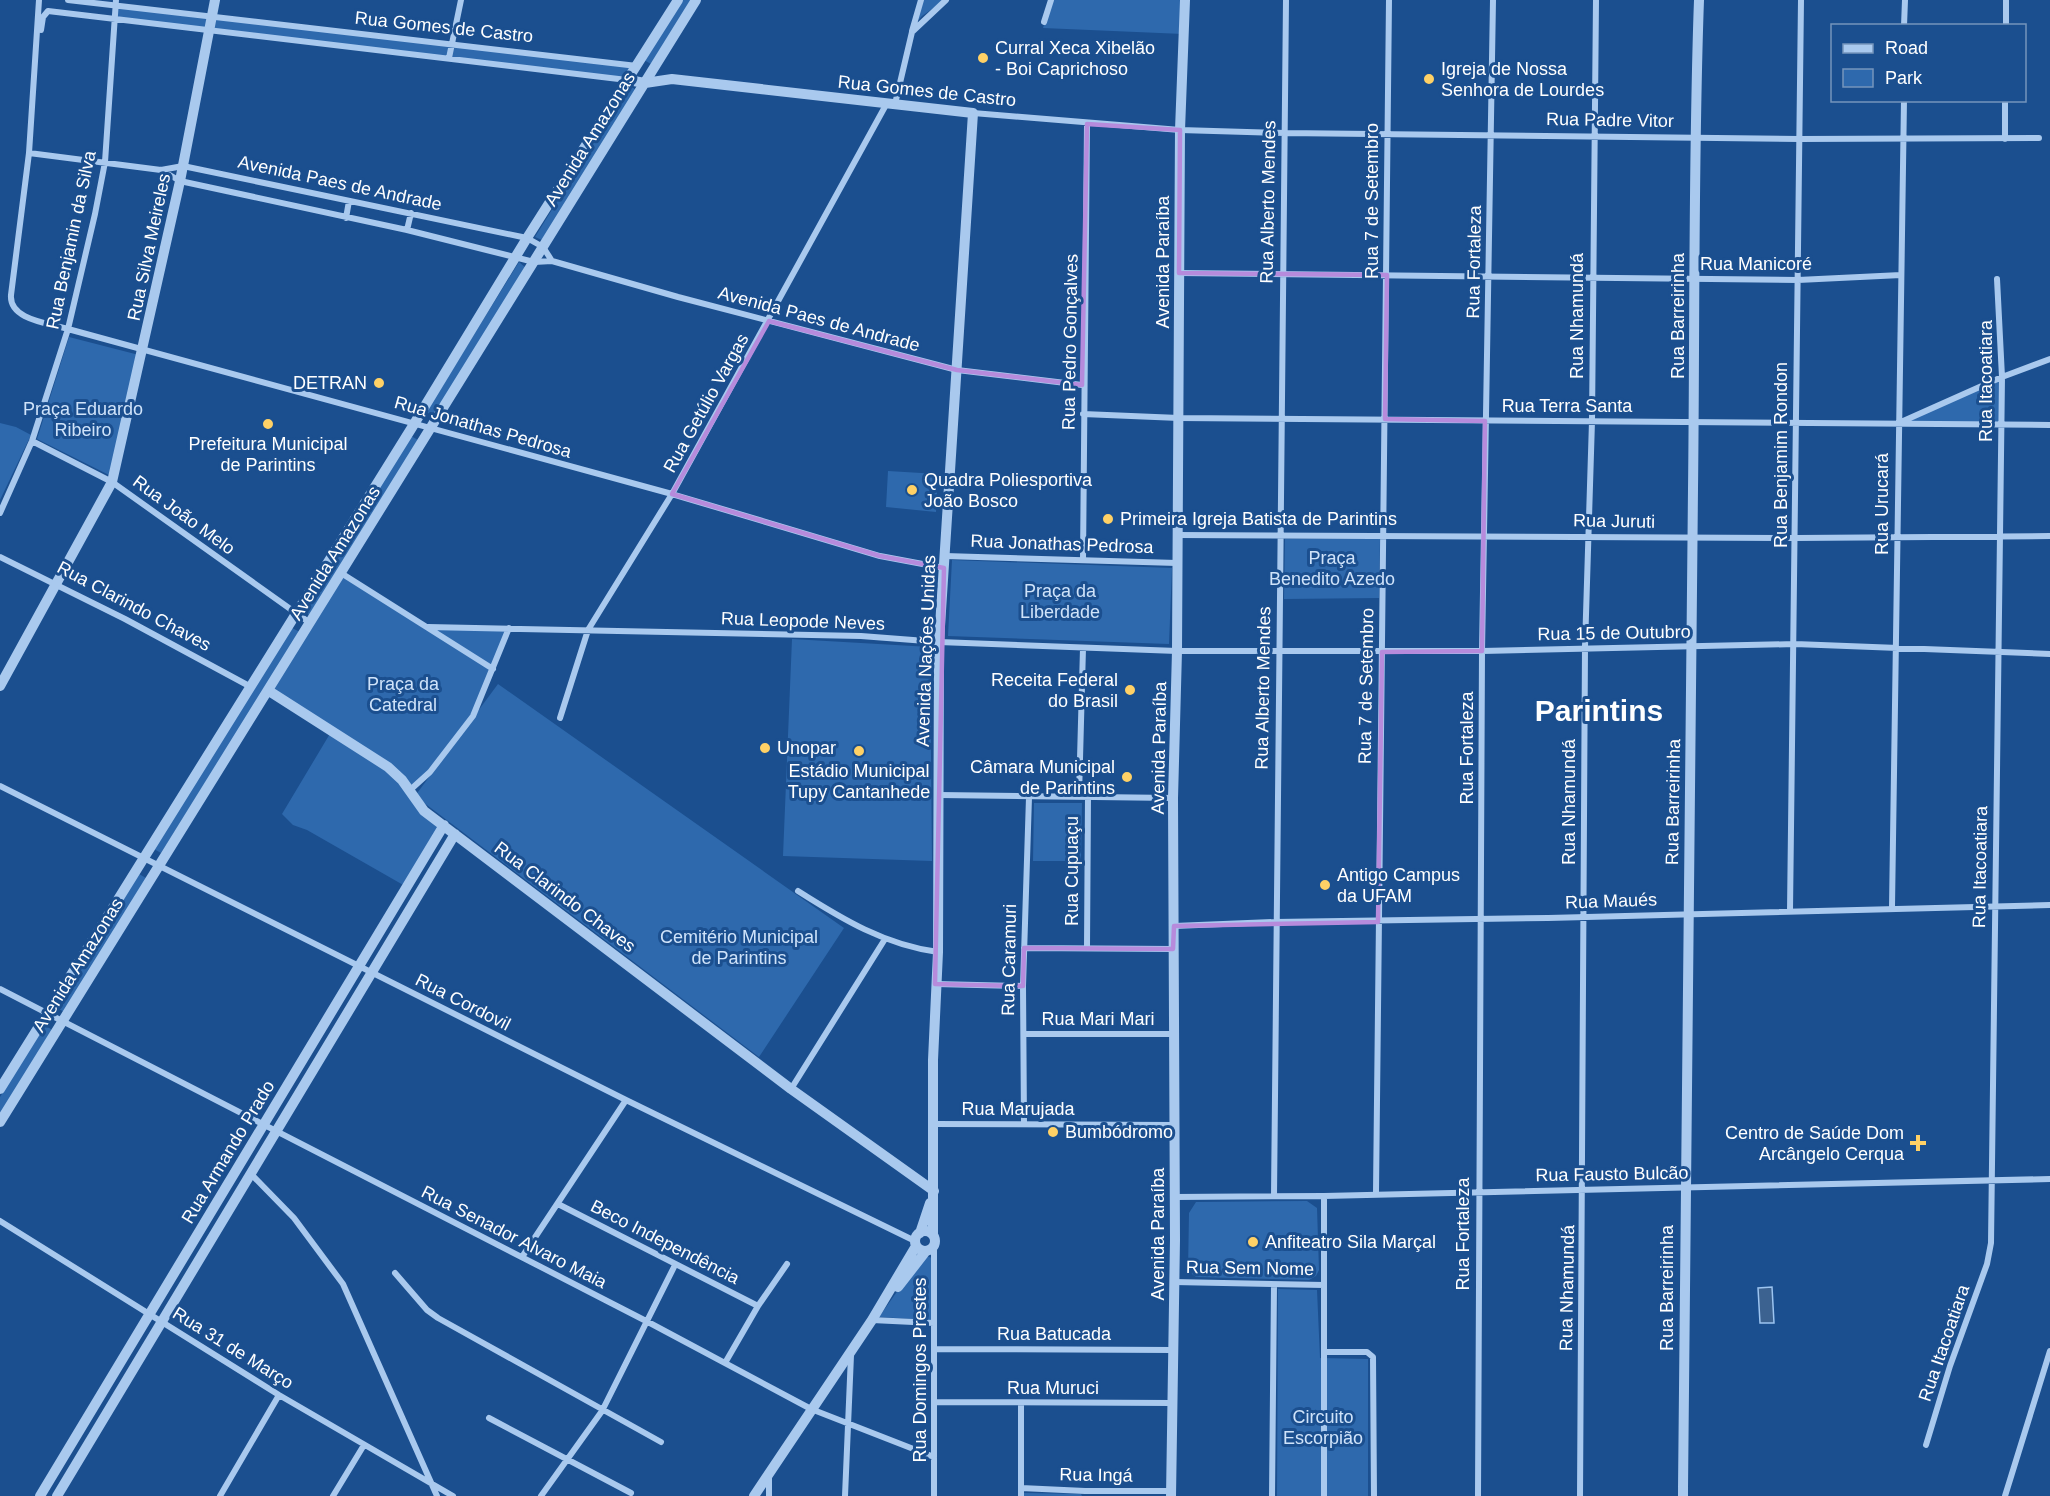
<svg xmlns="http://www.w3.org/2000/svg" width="2050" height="1496" font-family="Helvetica,sans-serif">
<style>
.green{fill:#2e69ad}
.water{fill:#3c6290;stroke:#9cc4f0;stroke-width:1.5}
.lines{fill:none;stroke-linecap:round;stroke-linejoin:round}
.minor{stroke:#a9c9ee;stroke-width:6}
.tertiary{stroke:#a9c9ee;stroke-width:10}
.marked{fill:none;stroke:#b68bdc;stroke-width:4.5;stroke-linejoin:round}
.poi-dot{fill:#ffd166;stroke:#1b4f8f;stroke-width:2}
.labels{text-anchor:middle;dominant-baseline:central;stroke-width:6;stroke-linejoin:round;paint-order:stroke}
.street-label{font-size:18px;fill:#fff;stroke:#1b4f8f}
.poi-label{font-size:18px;fill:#fff;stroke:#1b4f8f;text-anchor:start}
.park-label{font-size:18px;fill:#cfe3fa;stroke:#1b4f8f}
.town-label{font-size:30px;font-weight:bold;fill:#fff;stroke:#1b4f8f}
</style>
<rect width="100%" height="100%" fill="#1b4f8f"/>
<path class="green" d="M682,0H691L651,64L644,60Z
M919,0H945L922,16L914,25Z
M1052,0H1184L1183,34L1043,28Z
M116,6L636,67L628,79L116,18Z
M629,85L636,90L542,240L535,237Z
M519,262L526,268L433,416L426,412Z
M69,337L139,355L109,475L37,439Z
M2001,378V425L1898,422Z
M0,423L16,427L31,435L0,500Z
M411,436L418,440L309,615L303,611Z
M888,471L938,474L936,512L886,507Z
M1285,539H1380L1379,598L1284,599Z
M952,560L1172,568L1169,644L948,636Z
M341,573L428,629H507L480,702L456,741L409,791L442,825L405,886L307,830L293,825L282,814L331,732L267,692Z
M292,628L300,632L161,853L154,849Z
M792,639L930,647L932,861L783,856Z
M498,684L844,928L759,1057L415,796Z
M1034,803H1082L1081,861H1033Z
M139,874L146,878L64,1012L56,1007Z
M45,1025L52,1030L0,1115V1097Z
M1307,1201L1317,1208L1319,1270L1316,1276L1309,1280L1196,1277L1188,1271L1189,1213L1196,1202Z
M926,1256L932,1258V1320L879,1317L921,1258Z
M1278,1289L1317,1290L1320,1358L1368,1359V1496H1277Z
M1024,1493L1081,1494L1082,1496H1024Z"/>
<path class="water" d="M1772,1287L1774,1323H1760L1758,1288Z"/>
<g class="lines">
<path class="minor" d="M39,0L29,153L11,295C9,320 49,323 68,329L672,494L880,556L944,568
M68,0L637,66
M1044,22L1051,0
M1904,26L1905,0
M2006,26V0
M41,30L43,17L48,11L627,80
M912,31L921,0
M449,58L461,0
M895,104L912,32L946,0
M973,113L1180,130L1284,133L1799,139L2039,138
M2005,139V100
M29,153L161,170L183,166L527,238L543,247L552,261
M161,170L180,181L407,230L534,262L552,261L678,297L957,370L1082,385
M346,218L349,201
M407,230L411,213
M1179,273L1798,280L1901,275
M1083,414L1179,418L2050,425
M1901,422L2002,377L2050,359
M32,441L112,482L310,623
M0,513L32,441L68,329L95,214L105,162L116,0
M1177,535L1796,538L2050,536
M945,556L1177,563
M0,557L125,619L251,687
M1083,560L1087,124
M341,573L493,669
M428,627L861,636L939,642L1177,651H1482L1795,644L2050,654
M560,718L588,630L672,494L887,103
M0,786L626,1100L915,1241
M409,791L430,772L473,716L509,628
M939,795L1173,798
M1079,796L1083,648
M798,891C842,919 885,945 938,952
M1892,907L1904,100
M1790,911L1801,0
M1174,926L1275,922L1548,918L2050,905
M1087,947L1088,796
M1024,948L1173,949
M936,984L1023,986
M0,989L648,1322L811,1409L934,1457
M1024,1034H1172
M791,1089L885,939
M933,1124L1174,1125
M1024,1124L1023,986L1029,797
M251,1174L294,1218L343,1284L437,1496
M1376,1193L1389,0
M1274,1196L1286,0
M1175,1197L1324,1196L2050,1179
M558,1204L758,1306
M0,1221L279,1395L453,1496
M522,1257L626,1100
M395,1273L427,1310L438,1318L661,1442
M1174,1282L1324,1285
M872,1320L934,1323
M935,1349L1173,1350
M1324,1352H1367L1373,1357L1374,1496
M725,1363L758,1306L787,1264
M934,1402L1172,1403
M489,1418L631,1493
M1926,1445L1950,1366L1987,1264L1991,1243L2002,377L1997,279
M1021,1488L1085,1491H1171
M220,1496L279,1395
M333,1496L364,1445
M541,1496L602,1411L675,1265
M769,1496V1475
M845,1496L851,1355
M934,1496V1244
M1021,1496V1403
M1272,1496L1274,1285
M1324,1496V1196
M1478,1496L1482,651L1493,0
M1580,1496L1585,647L1592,421L1596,0
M2005,1496L2050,1351"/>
<path class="tertiary" d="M628,80L645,83L672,79L973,113L939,642L938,952L933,1060V1235
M0,686L112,482L180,181L215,0
M269,691L388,767L402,780L424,811L791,1089L934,1191
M0,1089L411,429L527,238L678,0
M0,1122L696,0
M915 1241a10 10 0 1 1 20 0a10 10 0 1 1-20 0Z
M920,1233L930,1203
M898,1287L926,1251
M40,1496L444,825
M57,1496L455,834
M754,1496L872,1320L916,1246
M1171,1496L1175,1239L1173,798L1177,651L1180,130L1185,0
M1683,1496C1684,1160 1688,824 1693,489C1695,326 1693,163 1699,0"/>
</g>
<path class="marked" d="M1087,124L1180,130L1179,273L1387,275L1385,419L1485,421L1482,651L1382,652L1378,922L1174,926L1173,949L1024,948L1023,986L935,984L944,568L880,556L672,494L769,321L957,370L1082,385Z"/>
<g class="poi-dot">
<circle cx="983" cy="58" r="6"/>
<circle cx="1429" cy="79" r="6"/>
<circle cx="379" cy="383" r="6"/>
<circle cx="268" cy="424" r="6"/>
<circle cx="912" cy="490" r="6"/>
<circle cx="1108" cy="519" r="6"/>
<circle cx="1130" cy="690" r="6"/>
<circle cx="765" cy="748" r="6"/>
<circle cx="859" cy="751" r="6"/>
<circle cx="1127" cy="777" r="6"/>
<circle cx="1325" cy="885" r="6"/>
<circle cx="1053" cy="1132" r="6"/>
<path d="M1915 1134h6v6h6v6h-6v6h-6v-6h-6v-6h6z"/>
<circle cx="1253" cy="1242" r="6"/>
</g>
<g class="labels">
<g class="street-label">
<text transform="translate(444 27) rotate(6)">Rua Gomes de Castro</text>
<text transform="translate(927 91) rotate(6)">Rua Gomes de Castro</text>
<text transform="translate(1610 120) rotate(1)">Rua Padre Vitor</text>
<text transform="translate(590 139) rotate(-58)">Avenida Amazonas</text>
<text transform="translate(340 183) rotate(12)">Avenida Paes de Andrade</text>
<text transform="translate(1372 201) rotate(-90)">Rua 7 de Setembro</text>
<text transform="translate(1268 202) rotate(-89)">Rua Alberto Mendes</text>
<text transform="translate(71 240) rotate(-78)">Rua Benjamin da Silva</text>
<text transform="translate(149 247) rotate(-78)">Rua Silva Meireles</text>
<text transform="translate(1163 262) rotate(-90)">Avenida Paraíba</text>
<text transform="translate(1474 262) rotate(-89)">Rua Fortaleza</text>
<text x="1756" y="264">Rua Manicoré</text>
<text transform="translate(1577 316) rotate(-90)">Rua Nhamundá</text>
<text transform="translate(1678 316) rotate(-90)">Rua Barreirinha</text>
<text transform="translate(819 319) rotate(15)">Avenida Paes de Andrade</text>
<text transform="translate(1070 342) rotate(-89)">Rua Pedro Gonçalves</text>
<text transform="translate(1986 381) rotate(-90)">Rua Itacoatiara</text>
<text transform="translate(706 403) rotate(-61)">Rua Getúlio Vargas</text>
<text x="1567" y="406">Rua Terra Santa</text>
<text transform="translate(483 427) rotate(16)">Rua Jonathas Pedrosa</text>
<text transform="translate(1781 455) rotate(-90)">Rua Benjamim Rondon</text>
<text transform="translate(1882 504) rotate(-90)">Rua Urucará</text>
<text transform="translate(184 515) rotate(36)">Rua João Melo</text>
<text transform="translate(1614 521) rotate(1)">Rua Juruti</text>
<text transform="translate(1062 544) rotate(2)">Rua Jonathas Pedrosa</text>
<text transform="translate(335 553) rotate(-58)">Avenida Amazonas</text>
<text transform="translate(134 606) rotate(28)">Rua Clarindo Chaves</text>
<text transform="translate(803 621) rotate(2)">Rua Leopode Neves</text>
<text transform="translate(1614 633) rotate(-1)">Rua 15 de Outubro</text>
<text transform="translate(926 651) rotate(-88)">Avenida Nações Unidas</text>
<text transform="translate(1366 686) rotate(-89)">Rua 7 de Setembro</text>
<text transform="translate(1263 688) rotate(-89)">Rua Alberto Mendes</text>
<text transform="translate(1159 748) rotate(-89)">Avenida Paraíba</text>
<text transform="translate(1467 748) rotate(-90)">Rua Fortaleza</text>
<text transform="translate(1569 802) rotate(-90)">Rua Nhamundá</text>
<text transform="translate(1673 802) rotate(-89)">Rua Barreirinha</text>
<text transform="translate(1980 867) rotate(-89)">Rua Itacoatiara</text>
<text transform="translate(1072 871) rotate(-90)">Rua Cupuaçu</text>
<text transform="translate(565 897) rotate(37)">Rua Clarindo Chaves</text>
<text transform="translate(1611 901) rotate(-2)">Rua Maués</text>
<text transform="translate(1009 960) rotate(-89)">Rua Caramuri</text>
<text transform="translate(78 965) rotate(-58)">Avenida Amazonas</text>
<text transform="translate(463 1002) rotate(27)">Rua Cordovil</text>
<text x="1098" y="1019">Rua Mari Mari</text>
<text x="1018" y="1109">Rua Marujada</text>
<text transform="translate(228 1152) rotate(-59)">Rua Armando Prado</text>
<text transform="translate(1612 1174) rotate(-1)">Rua Fausto Bulcão</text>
<text transform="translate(1158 1234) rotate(-90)">Avenida Paraíba</text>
<text transform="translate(1463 1234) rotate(-90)">Rua Fortaleza</text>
<text transform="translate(514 1237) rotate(27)">Rua Senador Alvaro Maia</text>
<text transform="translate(665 1242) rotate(27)">Beco Independência</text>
<text transform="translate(1250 1268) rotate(1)">Rua Sem Nome</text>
<text transform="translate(1567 1288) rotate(-89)">Rua Nhamundá</text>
<text transform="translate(1667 1288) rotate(-90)">Rua Barreirinha</text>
<text x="1054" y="1334">Rua Batucada</text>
<text transform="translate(1944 1343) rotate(-71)">Rua Itacoatiara</text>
<text transform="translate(233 1348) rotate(32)">Rua 31 de Março</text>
<text transform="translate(920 1370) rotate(-90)">Rua Domingos Prestes</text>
<text x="1053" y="1388">Rua Muruci</text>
<text transform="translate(1096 1475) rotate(1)">Rua Ingá</text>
</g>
<g class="poi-label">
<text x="995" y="48">Curral Xeca Xibelão<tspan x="995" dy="21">- Boi Caprichoso</tspan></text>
<text x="1441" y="69">Igreja de Nossa<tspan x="1441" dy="21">Senhora de Lourdes</tspan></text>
<text x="367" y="383" text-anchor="end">DETRAN</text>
<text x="268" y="444" text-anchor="middle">Prefeitura Municipal<tspan x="268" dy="21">de Parintins</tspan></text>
<text x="924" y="480">Quadra Poliesportiva<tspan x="924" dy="21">João Bosco</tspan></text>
<text x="1120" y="519">Primeira Igreja Batista de Parintins</text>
<text x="1118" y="680" text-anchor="end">Receita Federal<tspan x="1118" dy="21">do Brasil</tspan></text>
<text x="777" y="748">Unopar</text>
<text x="1115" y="767" text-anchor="end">Câmara Municipal<tspan x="1115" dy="21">de Parintins</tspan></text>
<text x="859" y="771" text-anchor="middle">Estádio Municipal<tspan x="859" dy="21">Tupy Cantanhede</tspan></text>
<text x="1337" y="875">Antigo Campus<tspan x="1337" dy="21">da UFAM</tspan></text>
<text x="1065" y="1132">Bumbódromo</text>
<text x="1904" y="1133" text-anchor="end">Centro de Saúde Dom<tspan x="1904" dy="21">Arcângelo Cerqua</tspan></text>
<text x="1265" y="1242">Anfiteatro Sila Marçal</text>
</g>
<g class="park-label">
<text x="83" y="409">Praça Eduardo<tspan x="83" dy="21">Ribeiro</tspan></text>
<text x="1332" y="558">Praça<tspan x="1332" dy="21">Benedito Azedo</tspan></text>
<text x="1060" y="591">Praça da<tspan x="1060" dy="21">Liberdade</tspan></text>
<text x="403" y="684">Praça da<tspan x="403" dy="21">Catedral</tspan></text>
<text x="739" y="937">Cemitério Municipal<tspan x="739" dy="21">de Parintins</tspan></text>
<text x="1323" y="1417">Circuito<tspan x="1323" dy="21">Escorpião</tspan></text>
</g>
<g class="town-label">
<text x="1599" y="710">Parintins</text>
</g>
</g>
<rect x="1831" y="24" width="195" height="78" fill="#1b4f8f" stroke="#7695bc" stroke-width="1.5"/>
<rect x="1843" y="44" width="30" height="9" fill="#a9c9ee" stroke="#7695bc" stroke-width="1.5"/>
<text x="1885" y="54" font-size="18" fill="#ffffff">Road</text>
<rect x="1843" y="69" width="30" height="18" fill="#2e69ad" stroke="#7695bc" stroke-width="1.5"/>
<text x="1885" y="84" font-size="18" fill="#ffffff">Park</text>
</svg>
